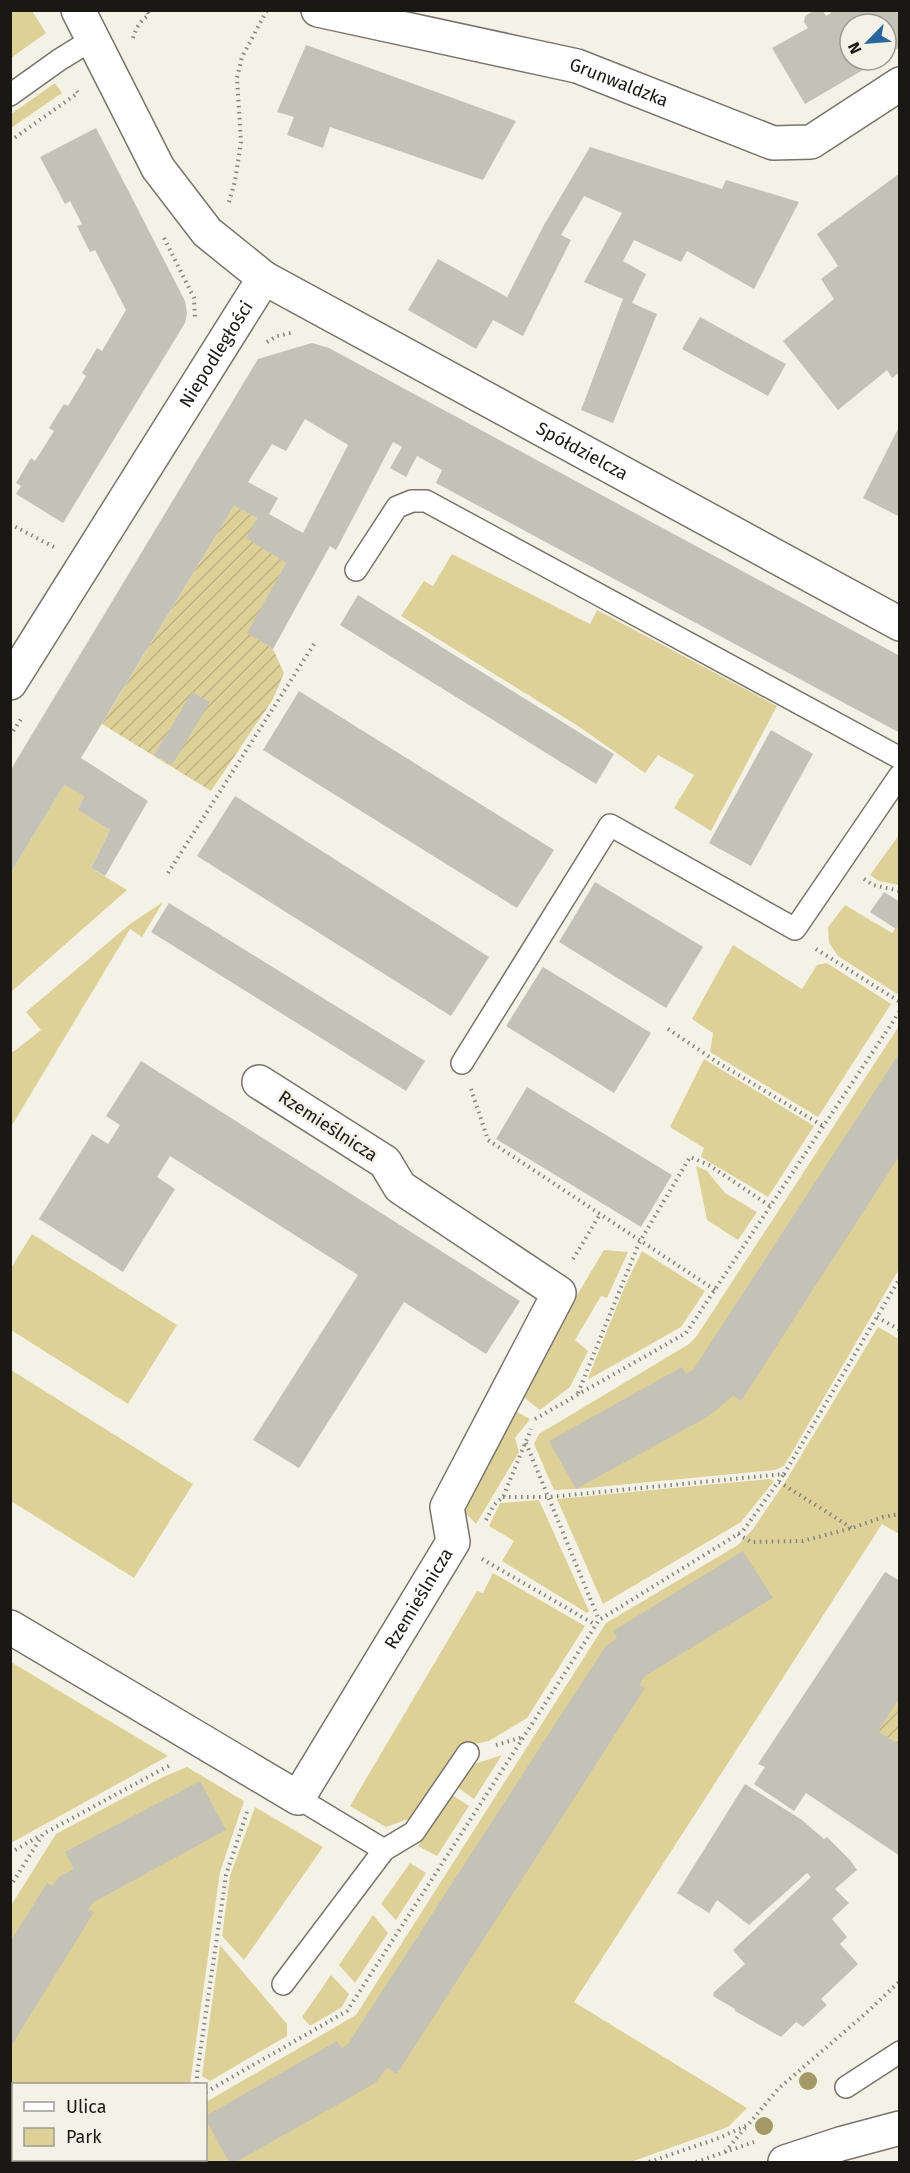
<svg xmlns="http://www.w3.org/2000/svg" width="910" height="2173" font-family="'Fira Sans',sans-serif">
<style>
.green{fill:#ddd198}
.garden{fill:url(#garden-furrows)}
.building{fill:#c4c2b6;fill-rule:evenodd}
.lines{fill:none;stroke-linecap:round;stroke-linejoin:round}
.service-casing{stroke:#77756b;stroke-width:24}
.minor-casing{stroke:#77756b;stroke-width:36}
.tertiary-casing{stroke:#77756b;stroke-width:36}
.path{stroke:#85847c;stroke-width:4;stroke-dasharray:1.5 4.5;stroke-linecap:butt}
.service{stroke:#fff;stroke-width:21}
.minor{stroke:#fff;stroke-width:33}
.tertiary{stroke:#fff;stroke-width:33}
.tree{fill:#a39a68}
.labels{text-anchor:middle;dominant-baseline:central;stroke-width:5;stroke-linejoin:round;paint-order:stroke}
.street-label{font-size:18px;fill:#191814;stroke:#f4f2e6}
</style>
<defs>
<pattern id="garden-furrows" width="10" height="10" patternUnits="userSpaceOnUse" patternTransform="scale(1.5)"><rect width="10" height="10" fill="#ddd198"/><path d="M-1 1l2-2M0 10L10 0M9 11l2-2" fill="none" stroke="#bdb382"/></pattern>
</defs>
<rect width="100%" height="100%" fill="#f4f2e6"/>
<path class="green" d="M11,10L32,11L46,33L11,58Z
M55,83L62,93L11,128V114Z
M452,554L590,624L597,610L777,706L711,831L674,808L694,775L658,755L645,773L578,726L401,616L424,581L433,586Z
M64,785L84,796L78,810L110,830L91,868L127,890L11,992L10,874Z
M899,835V885L879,881L870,875Z
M163,902L142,937L130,929L11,1127V1050L13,1052L41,1030L26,1012L130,924Z
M845,905L892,933L899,923V992L897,994L838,956L829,943L828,927Z
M733,945L802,989L817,965L827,963L891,1004L818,1117L710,1052L713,1033L692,1019Z
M899,1026V1269L784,1466L775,1470L576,1489L554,1490L534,1444L539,1434L689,1344L696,1337Z
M704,1059L814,1126L768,1197L701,1157L704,1148L670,1127Z
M696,1166L707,1171L725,1193L757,1212L738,1240L707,1220Z
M32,1234L177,1325L128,1404L11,1330V1268Z
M604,1250L628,1252L607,1298L601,1296L575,1340L588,1351L570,1387L540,1410L522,1396L573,1302Z
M642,1251L705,1291L681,1327L589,1379L588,1378L625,1286Z
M878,1327L899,1339V1534L882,1524L574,2002L747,2108L728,2127L631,2162H208L206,2102L356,2015L606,1623L738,1545L753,1529L787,1479Z
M11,1370L193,1484L134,1578L11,1501Z
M512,1409L530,1419L515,1438L519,1452L476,1524L459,1506Z
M769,1479L774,1481L741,1522L603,1604L557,1499Z
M539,1500L589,1611L587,1613L502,1561L514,1541L489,1526L500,1503Z
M493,1573L585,1626L527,1718L489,1741L460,1747L414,1817L386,1827L350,1806L477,1591L483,1593Z
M11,1662L168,1756L11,1843Z
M502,1755L474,1799L457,1787L474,1764Z
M187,1767L244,1801L220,1872L190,2084H14V2160H158L155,2162H11L10,1907L56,1834L163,1777Z
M452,1795L469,1806L437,1856L418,1846Z
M255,1807L323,1847L244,1960L222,1936L230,1876Z
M410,1863L426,1873L396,1920L381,1904Z
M373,1915L388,1933L355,1983L339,1965Z
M220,1945L287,2024V2036L210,2081L202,2076Z
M331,1975L349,1994L342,2007L310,2026L302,2017Z"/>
<path class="garden" d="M234,506L257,518L247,538L286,563L248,633L273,649L284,673L273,699L211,791L102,724Z
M899,1697V1745L878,1731Z"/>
<path class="building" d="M815,10L823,11L826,16L831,13L830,10H900V47L886,56V24H850V60H880L805,104L772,48L808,28L804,22L805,16Z
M306,45L428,89L516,121L483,180L330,127L323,148L287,135L294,117L277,112Z
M96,128L185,301L187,313L185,323L63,523L16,494L21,486L16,483L31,458L35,461L49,439L54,431L49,428L64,404L68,406L86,376L82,373L97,348L102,351L126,310L95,250L90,252L77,226L82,224L70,201L65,204L40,157Z
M590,147L722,189L726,180L799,202L754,289L687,251L681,262L634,240L623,261L646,274L632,303L657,314L613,423L581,410L623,299L584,282L622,213L584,196L561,235L571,240L523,336L493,320L476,349L408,310L438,259L507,297L544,225Z
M900,173V372L892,378L887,370L838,410L783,341L834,299L821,279L838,266L817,234Z
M700,317L786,364L768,396L682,349Z
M312,343L329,348L900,656V733L436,483L442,470L417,456L406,477L390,468L402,447L393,442L336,550L330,546L273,649L247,633L286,563L246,538L257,518L234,506L81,758L148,801L105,876L91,868L110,830L78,810L84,796L64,785L10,874V771L258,359ZM305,419L348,445L303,533L269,514L278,498L248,482L272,444L286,451Z
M900,425V517L863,498Z
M358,595L614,754L596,784L340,625Z
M299,691L554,850L517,908L263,750Z
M192,692L210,702L172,765L154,755Z
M771,730L813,754L751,866L709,843Z
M235,796L489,957L451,1016L197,856Z
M595,882L703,947L666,1008L559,942Z
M884,892L900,902V923L896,929L870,912Z
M169,903L425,1061L406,1091L151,932Z
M543,967L651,1033L614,1093L506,1026Z
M900,1052V1155L741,1401L733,1396L709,1416L576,1489L549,1441L682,1367L686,1374L693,1370Z
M141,1061L520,1301L486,1354L404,1302L299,1468L253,1440L358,1275L170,1156L157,1177L175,1189L123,1272L39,1219L92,1134L108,1144L120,1125L106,1116Z
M527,1087L672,1175L641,1227L496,1139Z
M743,1551L773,1598L645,1676L639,1685L645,1688L397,2074L387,2068L376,2082L365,2089L236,2162H229L206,2120V2116L337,2041L342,2048L348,2044L605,1647L617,1638L613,1631Z
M885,1572L900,1581V1697L878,1731L900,1745V1856L806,1793L794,1811L754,1784L765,1767L758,1764Z
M200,1781L226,1830L94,1902L88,1909L94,1912L10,2048V1942L47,1883L52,1886L60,1876L74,1869L65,1852Z
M745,1784L802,1820L824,1839L827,1837L850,1860L857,1870L835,1889L849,1903L832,1919L847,1937L840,1944L858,1964L821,1999L827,2005L803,2027L796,2022L781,2037L735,2011V2009L713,1996L714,1992L745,1964L733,1950L811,1877L807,1873L749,1925L717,1900L709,1913L677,1893Z"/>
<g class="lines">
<g class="service-casing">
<path id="service" d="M10,95L59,60L93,39
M356,570L397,507L412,501H426L900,758
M462,1063L610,825L795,929L900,775
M384,1850L414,1832L468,1753
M283,1984L384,1850L298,1798
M846,2087L900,2052"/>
</g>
<g class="minor-casing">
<g id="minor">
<path id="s1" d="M78,10L158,168L207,232L264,278L900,624"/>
<path id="s2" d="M318,10L577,66L773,143L811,142L900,84"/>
<path id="s3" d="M10,683L264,278"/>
<path id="s4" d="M10,1627L298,1798L453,1542L447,1507L559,1293L400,1187L385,1162L259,1082"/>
</g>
</g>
<g class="tertiary-casing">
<path id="tertiary" d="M785,2162L840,2144L900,2128"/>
</g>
<path class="path" d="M133,38C136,28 140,21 149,15L147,10
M10,141L78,93L76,90
M229,202L235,181L241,142L237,78L242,57L267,10
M164,238L194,298L195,319
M267,342L277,336L291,333
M10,524L54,547
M10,736L23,716
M168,873L316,641
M864,879L873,885L900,891
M816,949L900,1002
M668,1029L717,1062L823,1126
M471,1089L488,1140L715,1290
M573,1259L599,1216
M877,1317L900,1330
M578,1393L639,1243L690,1157L709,1165L770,1206
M535,1419L686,1333L900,1011
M526,1443L599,1620
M779,1482L852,1528
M503,1497H549L784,1474L900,1278
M486,1520L494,1505L503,1497L531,1429
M738,1534L751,1542L803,1541L852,1528L883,1517L900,1514
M482,1559L596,1625
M496,1745L523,1737
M10,1853L41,1835
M10,1887L43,1834L172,1764
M197,2084V2074L226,1875L248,1809
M206,2092L347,2011L599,1620L743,1531L784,1474
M725,2152L745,2128
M200,2160L201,2162
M164,2162L167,2160
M649,2162L719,2138L748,2125L778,2089L865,2014L900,1981
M696,2162L754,2142"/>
<use href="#service" class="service"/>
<use href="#minor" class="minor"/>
<use href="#tertiary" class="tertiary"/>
</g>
<g class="tree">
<circle cx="808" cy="2081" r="9"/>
<circle cx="764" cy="2126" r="9"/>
</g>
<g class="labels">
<g class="street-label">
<text stroke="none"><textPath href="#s2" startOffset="310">Grunwaldzka</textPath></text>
<text stroke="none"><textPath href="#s3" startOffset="388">Niepodległości</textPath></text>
<text stroke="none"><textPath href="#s1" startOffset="693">Spółdzielcza</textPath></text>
<text transform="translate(328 1126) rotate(33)">Rzemieślnicza</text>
<text stroke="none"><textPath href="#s4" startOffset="568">Rzemieślnicza</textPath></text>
</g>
</g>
<rect width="910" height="2173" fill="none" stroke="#191814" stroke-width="24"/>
<rect x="12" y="2083" width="195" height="78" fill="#f4f2e6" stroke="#9c9b92" stroke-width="1.5"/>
<rect x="24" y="2102" width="30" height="9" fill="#ffffff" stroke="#9c9b92" stroke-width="1.5"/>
<text x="66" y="2113" font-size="18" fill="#191814">Ulica</text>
<rect x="24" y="2128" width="30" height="18" fill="#ddd198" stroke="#9c9b92" stroke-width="1.5"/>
<text x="66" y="2143" font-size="18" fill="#191814">Park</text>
<g transform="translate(868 42) rotate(245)"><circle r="28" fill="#f4f2e6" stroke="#9c9b92" stroke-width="1.5"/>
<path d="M0-4.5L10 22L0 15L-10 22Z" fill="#27679d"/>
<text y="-9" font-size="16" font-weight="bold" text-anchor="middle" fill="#191814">N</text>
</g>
</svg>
